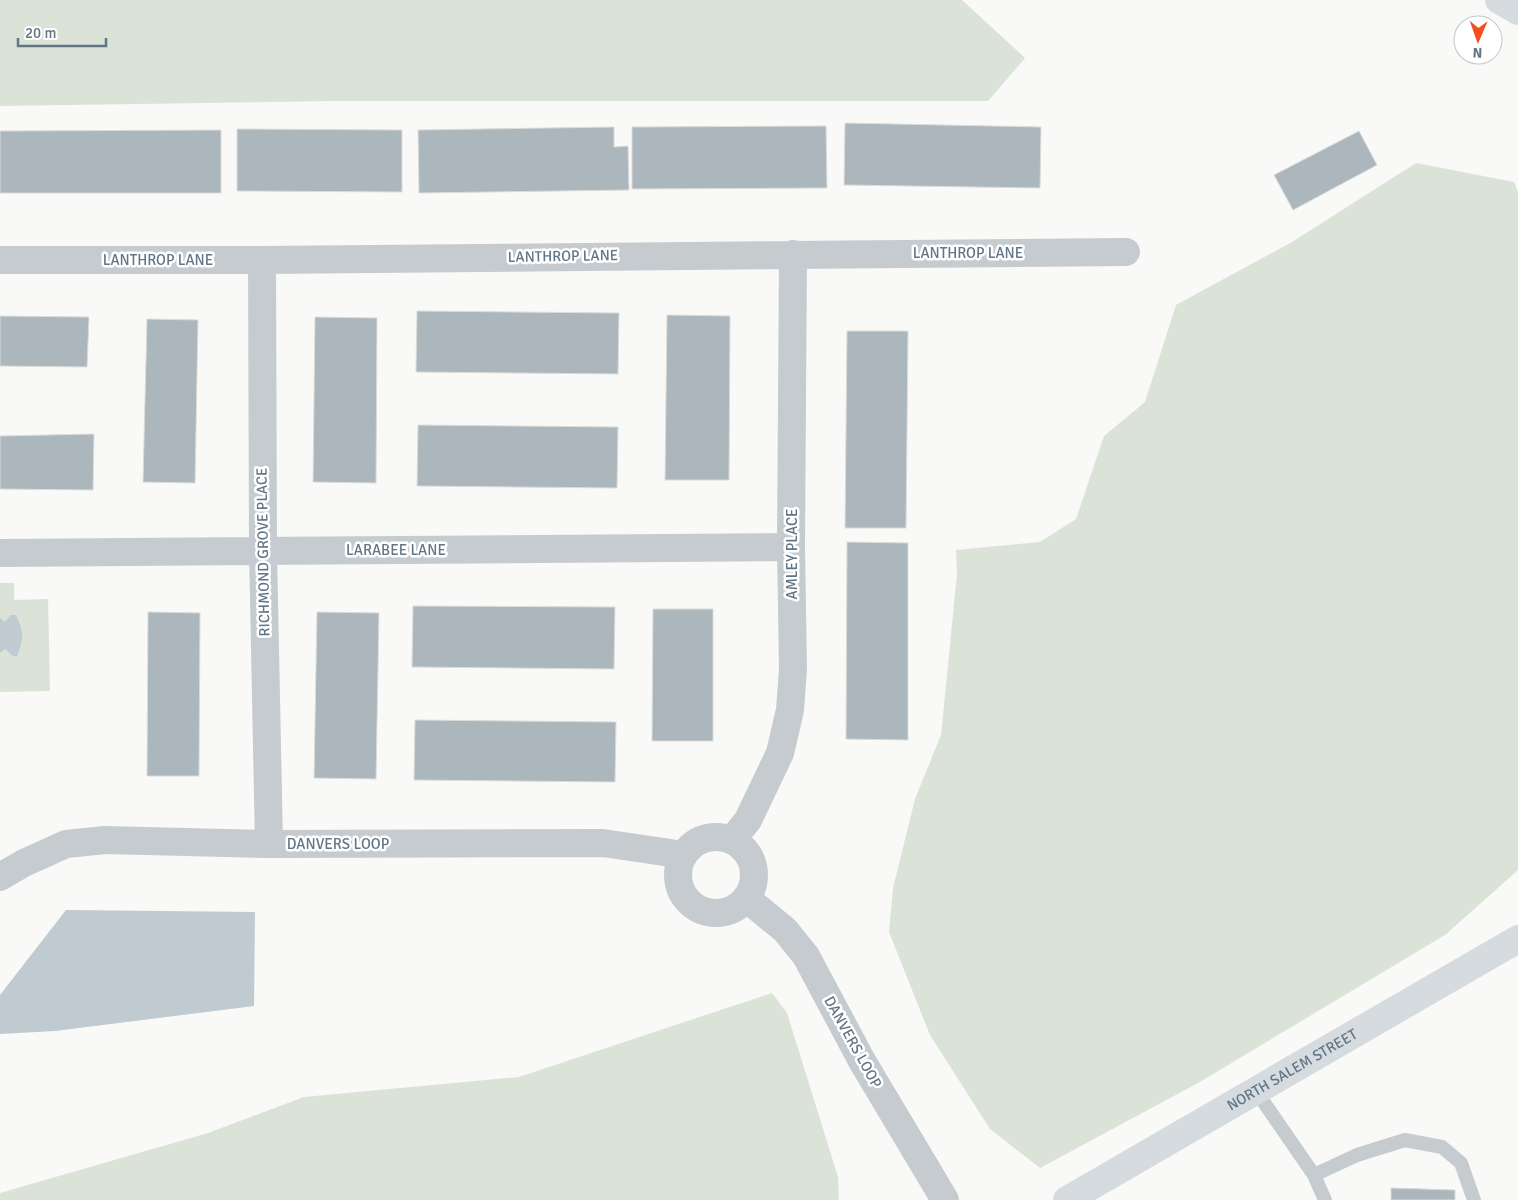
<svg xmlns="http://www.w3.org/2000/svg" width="1518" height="1200" font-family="Signika,sans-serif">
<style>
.green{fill:#dbe2d7}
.water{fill:#bfcbd0}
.building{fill:#acb6bd;stroke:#dbdbd9}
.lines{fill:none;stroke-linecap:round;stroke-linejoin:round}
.lane{stroke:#c6cbcf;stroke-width:14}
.street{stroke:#c6cbcf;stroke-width:28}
.secondary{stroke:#d6dbdf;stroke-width:28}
.highway{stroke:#d6dbdf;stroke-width:28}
.labels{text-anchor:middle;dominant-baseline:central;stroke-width:5;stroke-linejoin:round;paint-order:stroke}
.street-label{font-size:15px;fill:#617585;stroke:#fff}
</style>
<rect width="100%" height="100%" fill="#f9f9f7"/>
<path class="green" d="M0,0H962L1025,58L988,101H335L0,106Z
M1416,163L1514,182L1518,192V870L1445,935L1198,1083L1040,1168L990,1129L930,1035L889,932L893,888L915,799L941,735L957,574L956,550L1040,542L1076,519L1104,436L1145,402L1176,305L1292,242Z
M0,583H14V600L48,599L50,691L0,692Z
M772,993L787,1013L838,1177L839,1200H0V1193L208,1133L304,1097L519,1077Z"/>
<path class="water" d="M11,615H16C24,632 24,638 17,656H13L5,649L0,653V618L5,622Z
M66,910L255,912L254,1006L55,1031L0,1034V995Z"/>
<path class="building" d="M845,123L1041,127L1040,188L844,185Z
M826,126L827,188L632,189V127Z
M614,127V147L628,146L629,190L419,193L418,130Z
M237,129L402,130V192L237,191Z
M221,130V193H0V131Z
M1359,131L1377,165L1293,210L1274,175Z
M417,311L619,313L618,374L416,372Z
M667,315L730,316L729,480H665Z
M0,316L89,317L87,367L0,366Z
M315,317L377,318L376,483L313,482Z
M147,319L198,320L195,483L143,482Z
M847,331H908L906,528H845Z
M418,425L618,427L617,488L417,486Z
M94,434L93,490L0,489V436Z
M847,542L908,543V740L846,739Z
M413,606L615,607L614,669L412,667Z
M653,609H713V741H652Z
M148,612L200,613L199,776H147Z
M317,612L379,613L376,779L314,778Z
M415,720L616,722L615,782L414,780Z
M1391,1188L1455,1190V1200H1391Z"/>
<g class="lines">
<path class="lane" d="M1256,1091L1314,1175L1325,1200
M1314,1175L1357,1155L1405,1140L1442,1147L1461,1163L1474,1200"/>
<path class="street" d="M0,260H262L1126,252
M262,260L263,550L269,844
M0,553L791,547
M678 875a38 38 0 1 1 76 0a38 38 0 1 1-76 0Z
M732,840L748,820L780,753L790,710L793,669L791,547L793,254
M0,877L24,863L66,844L105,840L269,844L603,843L684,855
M746,898L785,930L806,956L862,1061L945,1200"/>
<path class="secondary" id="s1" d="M1067,1200L1518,939"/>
<path class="highway" d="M1499,0L1518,11"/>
</g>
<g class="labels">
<g class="street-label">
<text x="968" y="253">LANTHROP LANE</text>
<text transform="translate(563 256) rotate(-1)">LANTHROP LANE</text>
<text x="158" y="260">LANTHROP LANE</text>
<text x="396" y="550">LARABEE LANE</text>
<text transform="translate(263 552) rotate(-91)">RICHMOND GROVE PLACE</text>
<text transform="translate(792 554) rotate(-90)">AMLEY PLACE</text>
<text x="338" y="844">DANVERS LOOP</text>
<text transform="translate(853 1042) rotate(61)">DANVERS LOOP</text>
<text stroke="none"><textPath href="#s1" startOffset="260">NORTH SALEM STREET</textPath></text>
</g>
</g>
<g transform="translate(1478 40) rotate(182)"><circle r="24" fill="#ffffff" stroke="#c0c8ce"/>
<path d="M0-4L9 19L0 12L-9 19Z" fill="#f54d1b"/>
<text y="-8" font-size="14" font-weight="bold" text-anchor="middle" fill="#617585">N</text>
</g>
<path d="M18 38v8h88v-8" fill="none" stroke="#617585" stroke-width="2.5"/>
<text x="25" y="38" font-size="15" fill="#617585" stroke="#ffffff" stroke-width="4" paint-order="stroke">20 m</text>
</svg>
